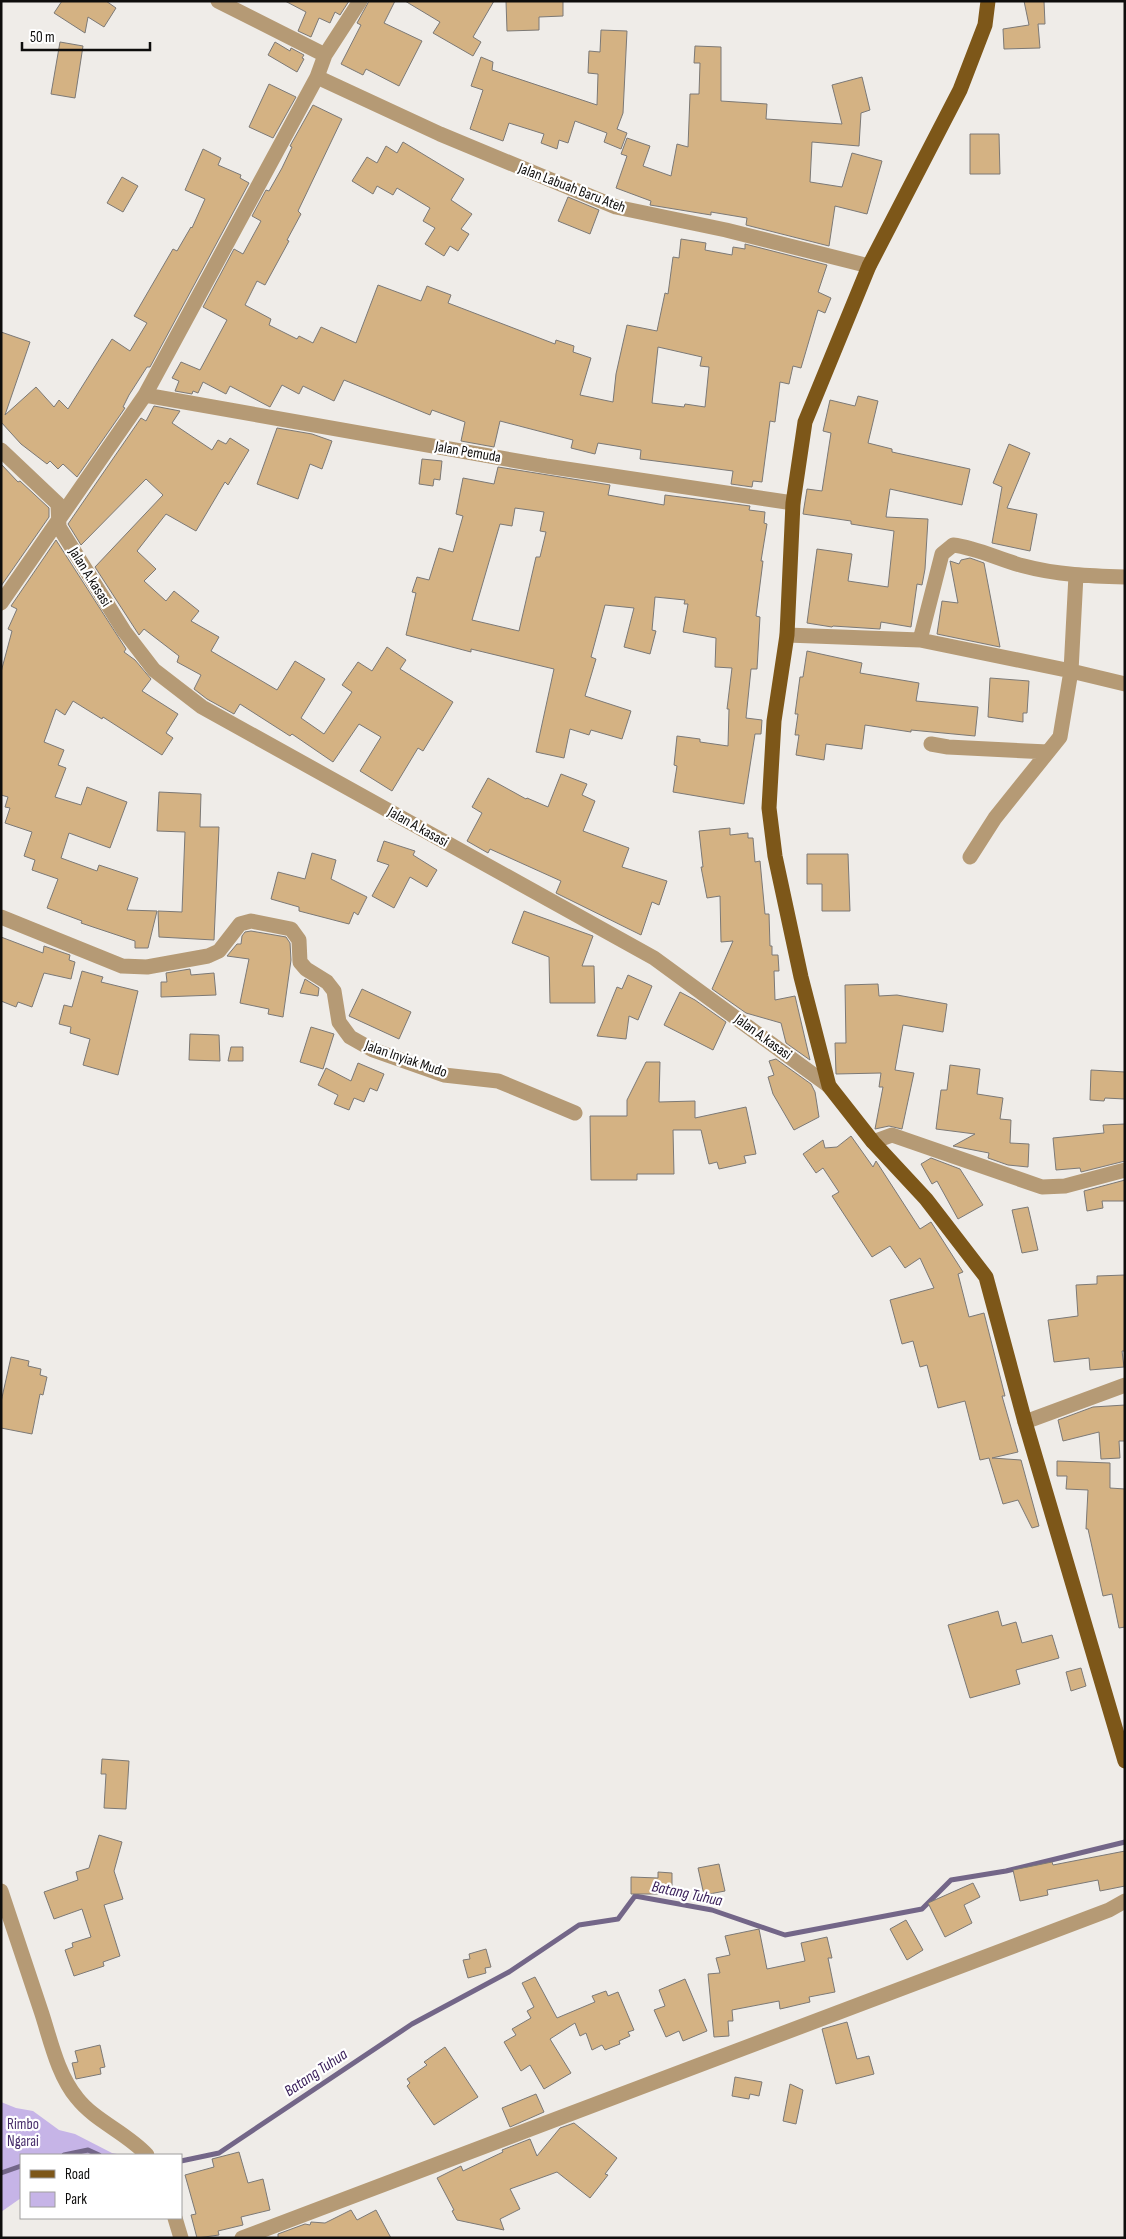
<svg xmlns="http://www.w3.org/2000/svg" width="1126" height="2239" font-family="'Sofia Sans Condensed',sans-serif">
<style>
.green{fill:#c6b4e7}
.lines{fill:none;stroke-linecap:round;stroke-linejoin:round}
.stream{stroke:#736688;stroke-width:5}
.building{fill:#d4b283;stroke:#7c7976;fill-rule:evenodd}
.minor{stroke:#b59a75;stroke-width:15}
.major{stroke:#7d5719;stroke-width:15}
.labels{text-anchor:middle;dominant-baseline:central;stroke-width:4.5;stroke-linejoin:round;paint-order:stroke}
.street-label{font-size:15px;fill:#0e0d0c;stroke:#fff}
.park-label{font-size:15px;fill:#472d6a;stroke:#fff}
.water-label{font-size:16px;font-style:italic;fill:#371c57;stroke:#fff}
</style>
<rect width="100%" height="100%" fill="#efece8"/>
<path class="green" d="M1,2102L16,2108L33,2111L59,2130L75,2134L112,2153L122,2155H21V2198L1,2212Z"/>
<g class="lines">
<path class="stream" d="M64,2155L88,2150L99,2155
M181,2161L219,2153L412,2024L509,1972L579,1925L618,1919L635,1896L712,1910L785,1935L922,1909L951,1880L1006,1871L1125,1842
M1,2173L21,2166"/>
</g>
<path class="building" d="M62,1H106L116,8L104,27L88,17L85,33L54,13Z
M285,1H349L340,15L335,12L330,23L319,18L311,37L298,31L306,12Z
M369,1H395L384,23L422,41L399,86L366,69L363,75L341,64L361,25L357,23Z
M405,1H494L473,37L481,42L473,56L433,33L440,22Z
M506,1H563V16L539,17V30L507,31Z
M1024,1H1044L1045,24H1038L1040,48L1004,49L1003,29L1029,25Z
M601,30L627,31L623,113L617,129L627,133L621,149L604,142L607,133L575,121L568,143L559,140L557,149L541,143L544,134L509,123L503,141L470,129L483,90L471,86L481,57L493,62L492,70L597,105L598,74L588,73L589,51L600,52Z
M60,42L83,46L75,98L51,94Z
M275,42L290,51L291,48L304,55L302,58L304,59L297,72L268,55Z
M695,46L721,47V101L767,104L766,119L842,124L832,85L862,77L870,110L861,113L859,146L812,142L810,182L842,187L852,153L882,161L867,214L835,206L829,246L746,225L747,218L711,212V215L650,205L651,201L616,188L627,156L621,154L627,138L650,146L643,166L671,176L677,144L688,147L690,94H699L700,63H694Z
M269,84L296,97L273,138L249,127Z
M313,105L342,119L298,211L301,214L287,240L289,241L265,285L257,281L245,305L271,319L269,325L297,339L299,336L313,343L321,327L356,343L378,285L421,301L427,286L451,295L448,303L555,344L556,340L574,346L573,352L591,358L580,395L613,402L616,374L627,325L657,331L665,293L668,294L673,257L679,258L681,239L706,243L705,250L732,255L733,247L745,249V244L827,265L818,292L831,298L825,313L818,310L801,368L793,366L789,384L780,382L775,422L770,421L762,482L753,481L752,487L731,484L733,471L640,459L641,450L598,443L595,454L571,448L573,440L500,421L494,447L461,441L465,422L432,410L430,415L344,380L334,401L303,386L299,394L282,385L270,407L230,386L226,394L203,382L198,393L193,391L192,394L175,391L179,381L172,378L181,362L200,370L227,320L203,307L234,249L243,254L261,221L252,216L266,190L269,191L282,168L292,147L290,146ZM658,347L702,357L700,366L709,367L705,407L685,404L684,407L652,403Z
M970,134H999L1000,174H970Z
M403,142L464,179L451,200L472,214L461,229L469,234L458,251L450,246L444,256L425,244L435,228L423,221L430,208L397,188L393,195L377,186L373,194L352,181L367,157L377,163L386,146L397,153Z
M203,149L221,158L218,165L241,175L240,178L249,183L150,367H147L129,395L123,407L125,408L77,477L63,464L58,469L50,461L47,464L21,444L1,422V332L30,342L5,415L36,387L54,407L59,400L68,409L112,339L130,351L147,323L134,316L173,249L177,251L191,227L192,228L205,199L185,190Z
M122,177L138,186L123,212L107,203Z
M568,197L599,210L590,234L558,221Z
M858,396L878,401L868,443L892,449V452L970,469L962,505L890,489L886,517L928,519L925,569L922,585L917,584L911,627L881,622L880,629L833,626L832,627L807,623L817,549L852,554L848,581L888,587L894,531L851,524V521L803,514L807,489L822,491L831,433L823,431L830,400L855,406Z
M154,406L180,411L172,423L212,450L218,440L226,444L230,438L249,450L228,485L225,482L196,531L166,514L137,551L156,569L144,581L166,601L174,591L199,611L191,621L219,637L211,651L277,690L295,661L325,679L301,718L324,734L352,692L342,685L358,662L372,671L387,647L406,660L400,669L453,702L423,751L418,748L392,791L360,771L381,737L359,724L333,762L292,734L290,736L240,704L234,714L207,699L194,689L201,675L177,662L179,656L144,629L139,635L95,567L163,495L146,479L81,545L68,524L141,418L146,421Z
M277,428L312,434L332,441L322,469L310,464L298,499L257,484Z
M1009,444L1030,453L1007,508L1037,514L1030,551L992,543L1002,487L993,483Z
M422,459L442,461L440,480L434,479L433,486L419,484Z
M1,464L18,482L20,481L49,508V517L1,586Z
M498,467L610,485L608,495L664,505L665,495L750,506L749,510L765,512L764,523L767,524L761,561H763L756,616L760,617L757,669H751L746,718L762,720L761,734H755L744,804L673,792L677,766L674,765L677,736L700,739V742L728,746L729,709H727L732,668L715,667L716,638L683,632L688,604H684L685,600L655,597L652,630L656,631L650,654L624,647L634,608L605,605L591,657L596,659L585,696L631,711L622,739L591,730L589,735L570,729L564,758L536,752L554,669L471,649V652L406,635L416,593L412,592L417,577L429,580L439,548L453,552L463,516L456,514L463,478L494,484ZM515,508L544,512L540,531L546,532L540,557H536L519,631L472,620L500,524L512,526Z
M56,540L126,649L124,652L135,660L151,679L142,691L178,714L166,733L173,738L162,755L103,717L102,719L73,701L65,715L56,709L44,742L64,750L58,765L66,768L55,797L81,805L87,787L127,802L110,848L69,833L61,858L97,871L99,865L138,878L127,910L157,911L148,948H135V941L81,923L82,921L47,908L58,879L32,870L35,860L24,856L32,832L5,823L10,808L5,807L8,797L1,795V672L12,631L8,629L17,609L11,606Z
M970,558L984,563L1000,647L937,634L942,601L958,603L950,561L959,564L961,560Z
M807,651L862,663L860,673L919,683L916,701L978,707L975,736L911,730V732L865,725L862,749L826,744L824,760L796,755L799,735H795L798,714H795L800,677H803Z
M990,678L1029,681L1027,713H1023V722L988,717Z
M561,774L587,784L582,795L595,801L583,831L629,848L622,867L667,881L659,905L652,902L641,935L556,893L561,881L490,849L488,853L467,841L482,813L472,807L488,778L526,799L527,798L548,807Z
M159,792L201,794L200,827H219L214,940L159,937L158,911L182,912L185,832L157,831Z
M730,828V835L748,833V838H753L755,862L760,861L765,914H769L770,946H772V955H778L779,971H774L775,1000L795,996L810,1060L786,1043L781,1023L746,1013L712,989L733,941L721,942L720,896L707,898L701,867H703L699,831Z
M384,841L415,851L413,855L437,870L427,887L410,877L394,908L372,896L389,865L377,861Z
M312,853L336,860L331,879L367,897L358,915L354,912L349,924L299,911V907L271,899L278,872L305,879Z
M807,854H848L850,911H822V884H807Z
M524,911L593,936L582,966H594L595,1003H550L549,957L512,943Z
M251,931L286,937L290,943L291,960L283,1017L268,1014L269,1009L240,1003L249,959L227,956L237,944H241L242,936L245,932Z
M1,937L43,953L44,946L70,955L69,960L75,962L71,979L44,973L32,1007L18,1002L16,1007L1,1001Z
M190,969L191,975L214,973L216,995L161,997V982H167L166,973Z
M82,971L103,977L101,982L138,991L118,1075L83,1065L90,1039L70,1033L71,1027L59,1024L64,1005L72,1007Z
M628,975L652,986L638,1020L629,1016L626,1039L597,1036L617,987L622,989Z
M305,979L319,988L318,996L300,993Z
M878,984L879,996L897,995L947,1004L943,1032L903,1025L895,1070L914,1073L902,1129L889,1126L875,1129L883,1087H879L881,1073L836,1074L835,1043H846L845,985Z
M362,989L411,1012L399,1039L349,1016Z
M680,992L695,1000L726,1022L713,1050L664,1025Z
M311,1027L334,1034L323,1069L300,1062Z
M190,1034L219,1035L220,1061L189,1060Z
M231,1047H243V1061H228Z
M776,1059L811,1084L815,1092L819,1117L794,1130L773,1094L768,1077L774,1075L769,1061Z
M646,1062H660L659,1102L695,1101V1118L746,1107L756,1154L744,1156L746,1163L719,1169L717,1162L709,1164L701,1130H673L674,1174H637V1180H591L590,1116H627V1100Z
M358,1063L384,1074L377,1091L370,1088L364,1102L354,1098L349,1110L334,1104L338,1095L318,1085L326,1068L351,1081Z
M950,1065L980,1069L977,1094L1003,1098L1000,1119L1011,1120L1010,1143L1029,1144L1028,1167L1008,1165L988,1158L989,1153L953,1146L975,1134L936,1129L941,1090H947Z
M1091,1070L1125,1072V1099L1105,1098L1104,1101L1090,1100Z
M1125,1124V1161L1081,1172L1080,1168L1056,1170L1053,1138L1104,1133L1103,1125Z
M851,1136L873,1167L876,1161L920,1229L931,1222L963,1272L958,1274L969,1317L984,1313L1005,1396H1002L1018,1452L992,1458L1021,1460L1039,1526L1032,1528L1018,1500L1003,1504L989,1458L980,1460L965,1401L938,1408L927,1365L920,1367L913,1341L902,1344L890,1300L934,1288L920,1258L905,1268L890,1246L872,1257L832,1196L839,1192L823,1168L816,1173L803,1154L823,1140L825,1148L837,1147Z
M931,1158L960,1169L983,1205L958,1219L937,1181L932,1184L921,1164Z
M1125,1180V1201H1102L1103,1208L1087,1211L1084,1191Z
M1028,1207L1038,1250L1022,1253L1012,1210Z
M1125,1275V1351H1122L1124,1367L1090,1370L1089,1358L1054,1362L1048,1320L1078,1316L1076,1285L1097,1284V1276Z
M11,1357L29,1361L28,1366L41,1369L40,1375L47,1377L43,1395L40,1394L32,1434L1,1428V1402Z
M1125,1405V1441H1119L1120,1458L1101,1459L1099,1432L1063,1441L1058,1420L1093,1407Z
M1057,1461L1110,1463V1488L1125,1489V1627L1119,1628L1112,1594L1103,1596L1088,1529H1086L1088,1490L1066,1489L1067,1476H1057Z
M998,1611L1002,1626L1016,1622L1022,1643L1052,1635L1059,1658L1016,1670L1020,1684L970,1698L948,1625Z
M1081,1668L1086,1686L1071,1691L1066,1672Z
M102,1759L129,1761L126,1809L104,1808L106,1774H101Z
M99,1835L122,1842L114,1871L123,1899L104,1905L120,1956L103,1962L104,1966L74,1976L65,1950L73,1947L72,1943L91,1937L82,1909L54,1919L44,1892L78,1880L76,1872L89,1868Z
M1125,1851V1886L1100,1891L1098,1880L1047,1890L1048,1895L1020,1901L1013,1870L1052,1862L1053,1865Z
M719,1864L725,1891L704,1895L698,1868Z
M658,1872L672,1873V1894H631V1877L658,1878Z
M973,1883L980,1897L964,1905L972,1923L945,1937L928,1903Z
M906,1920L923,1950L907,1960L890,1929Z
M759,1929L767,1969L805,1961L801,1943L827,1937L832,1958H828L835,1992L809,1997L810,2002L780,2009L779,2001L732,2010L733,2021H728L729,2036L714,2037L708,1974L720,1973L716,1958L730,1955L725,1936Z
M486,1949L491,1967L485,1968L486,1973L468,1978L463,1960L470,1959L469,1954Z
M535,1977L557,2018L595,2002L592,1996L606,1991L608,1996L618,1992L634,2030L628,2032L630,2036L619,2041L620,2044L605,2050L602,2045L592,2050L586,2033L580,2036L575,2023L550,2039L571,2073L544,2089L530,2065L521,2071L504,2042L516,2035L512,2029L531,2018L527,2011L534,2007L522,1983Z
M685,1979L707,2031L683,2041L679,2031L666,2037L654,2010L665,2006L659,1990Z
M847,2022L857,2059L869,2056L874,2074L836,2084L822,2029Z
M100,2045L105,2067L100,2068L101,2074L76,2079L72,2063L78,2062L75,2051Z
M445,2047L478,2097L434,2125L407,2086L410,2083L407,2079L427,2065L424,2062Z
M735,2077L762,2082L759,2096L750,2094L749,2099L732,2096Z
M790,2084L803,2090L796,2124L783,2121Z
M536,2094L544,2112L510,2127L502,2108Z
M574,2123L617,2158L605,2174L608,2175L590,2198L557,2172L510,2189L520,2209L500,2219L504,2230L457,2220L452,2211L454,2210L437,2178L461,2166L463,2171L503,2152L502,2150L530,2139L537,2156L560,2128Z
M239,2152L248,2183L263,2179L270,2210L241,2217L243,2225L218,2231L219,2235L197,2238L191,2215L196,2214L185,2175L214,2167L212,2159Z
M351,2210L357,2220L376,2210L391,2238H278V2234L305,2224L310,2225L311,2222L325,2223Z"/>
<g class="lines">
<path class="minor" d="M218,1L325,55
M317,77L440,134L616,207L726,230L869,266
M145,395L546,466L793,503
M1,450L58,504L59,527L124,631L154,670L202,707L654,958L829,1086
M1,603L145,395L317,77L325,55L360,1
M787,635L920,640L1071,671L1125,684
M920,640L942,554L953,545C978,548 1000,560 1024,566C1057,575 1091,576 1125,577
M931,744L948,747L1048,752
M970,857L995,818L1060,737L1071,671L1076,575
M1,917L122,966L147,967L208,956L219,951L240,924L251,921L291,929L299,940L300,962L306,969L327,982L334,991L339,1022L350,1037L373,1050L444,1075L498,1081L575,1113
M873,1142L892,1135L1042,1187L1065,1186L1125,1170
M1025,1422L1125,1385
M1,1891C15,1932 28,1973 42,2014C51,2042 58,2075 77,2098C95,2121 127,2133 147,2155
M175,2218L181,2238
M242,2238L1109,1910L1125,1901"/>
<path class="major" d="M988,1L985,25L960,90L869,266L805,422L793,503L787,635L774,721L769,808L775,856L801,977L829,1086L873,1142L926,1199L986,1277L1025,1422L1125,1761"/>
</g>
<g class="labels">
<g class="street-label">
<text transform="translate(572 188) rotate(21)">Jalan Labuah Baru Ateh</text>
<text transform="translate(468 452) rotate(10)">Jalan Pemuda</text>
<text transform="translate(90 577) rotate(58)">Jalan A.kasasi</text>
<text transform="translate(418 827) rotate(29)">Jalan A.kasasi</text>
<text transform="translate(763 1037) rotate(36)">Jalan A.kasasi</text>
<text transform="translate(406 1059) rotate(19)">Jalan Inyiak Mudo</text>
</g>
<g class="park-label">
<text x="23" y="2124">Rimbo<tspan x="23" dy="17">Ngarai</tspan></text>
</g>
<g class="water-label">
<text transform="translate(687 1894) rotate(12)">Batang Tuhua</text>
<text transform="translate(316 2073) rotate(-34)">Batang Tuhua</text>
</g>
</g>
<rect width="1126" height="2239" fill="none" stroke="#0e0d0c" stroke-width="5"/>
<rect x="20" y="2154" width="162" height="65" fill="#ffffff" stroke="#9f9e9e"/>
<rect x="30" y="2170" width="25" height="8" fill="#7d5719" stroke="#9f9e9e"/>
<text x="65" y="2179" font-size="15" fill="#0e0d0c">Road</text>
<rect x="30" y="2192" width="25" height="15" fill="#c6b4e7" stroke="#9f9e9e"/>
<text x="65" y="2204" font-size="15" fill="#0e0d0c">Park</text>
<path d="M22 42v8h128v-8" fill="none" stroke="#0e0d0c" stroke-width="2.5"/>
<text x="30" y="42" font-size="15" fill="#0e0d0c" stroke="#ffffff" stroke-width="4" paint-order="stroke">50 m</text>
</svg>
